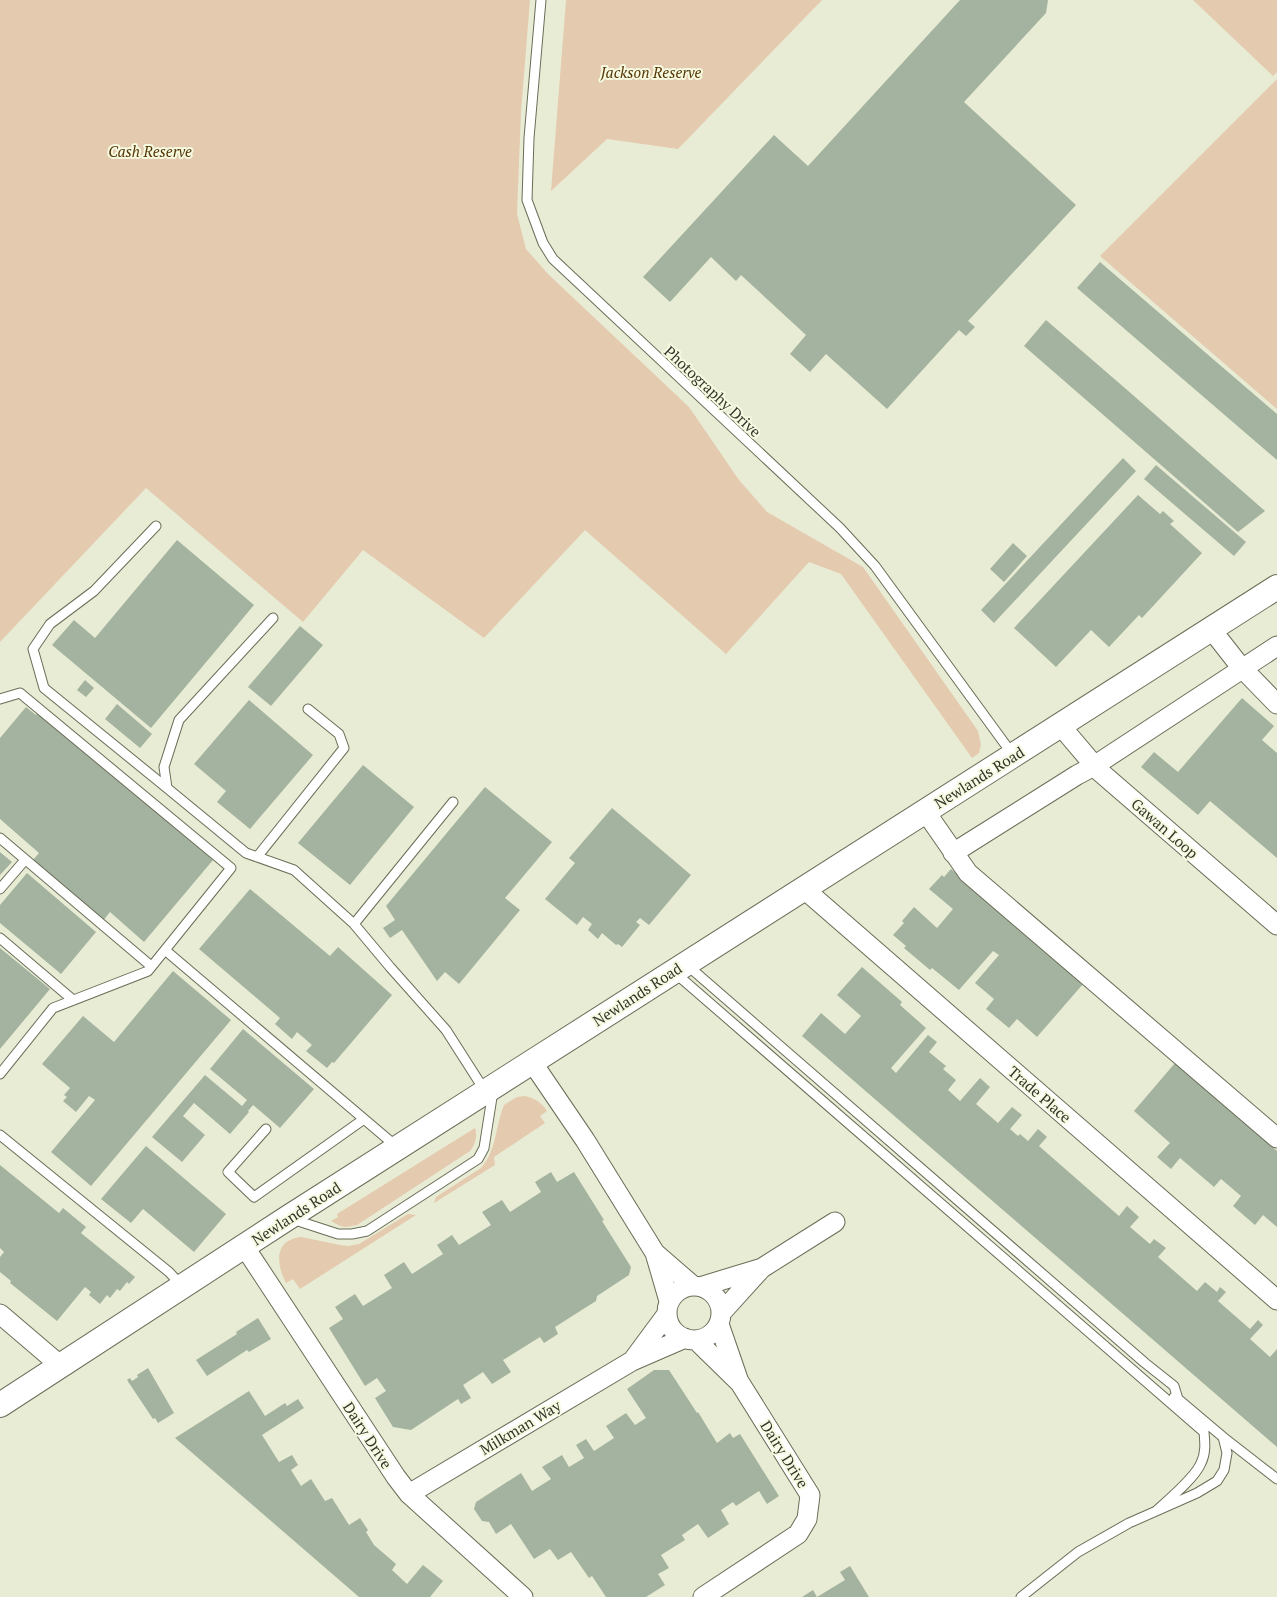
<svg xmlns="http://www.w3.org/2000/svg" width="1277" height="1597" font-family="'PT Serif',serif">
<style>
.green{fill:#e4caaf}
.building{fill:#a4b39f}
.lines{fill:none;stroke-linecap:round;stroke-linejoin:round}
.service-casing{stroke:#696d57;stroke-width:11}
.minor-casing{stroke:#696d57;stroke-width:21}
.tertiary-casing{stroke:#696d57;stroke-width:26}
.service{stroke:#fff;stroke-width:9}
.minor{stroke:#fff;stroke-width:19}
.tertiary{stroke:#fff;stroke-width:24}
.labels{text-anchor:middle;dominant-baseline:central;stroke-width:4;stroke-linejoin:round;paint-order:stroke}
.park-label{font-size:15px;font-style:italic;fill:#563504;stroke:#f5fae1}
.street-label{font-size:15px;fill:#32342a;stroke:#f5fae1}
</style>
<rect width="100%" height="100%" fill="#e8ecd4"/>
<path class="green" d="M0,0H530L521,112L517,214L526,249L548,274L689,407L739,480L767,512L863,567L978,731L981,745L979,753L972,758L841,574L809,562L726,654L585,530L484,638L363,550L303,622L146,488L0,642Z
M566,0H822L678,149L607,139L551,191Z
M1193,0H1277V72L1273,76Z
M1277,79V409L1100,256Z
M524,1096C535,1098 541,1102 547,1111L540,1116L545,1123L494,1157L495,1165L434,1203L436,1197L481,1168C497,1150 495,1127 504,1105L517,1097Z
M475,1128C478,1136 475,1145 470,1151L357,1225L346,1227L340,1226L331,1221L338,1217L337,1214Z
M408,1214L416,1215L300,1289L293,1279L286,1283C276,1264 274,1240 301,1237L340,1245L348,1246L359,1244Z"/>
<path class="building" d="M960,0H1048L1046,13L964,102L1076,205L968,321L975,327L966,336L959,330L887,409L826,354L810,372L790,354L806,335L741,275L736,281L711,257L670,302L643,277L774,135L808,166Z
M1100,262L1277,414V460L1077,288Z
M1046,320L1126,389L1265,511L1238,532L1024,346Z
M1123,458L1136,471L994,623L981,610Z
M1156,465L1246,542L1234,556L1144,479Z
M1138,495L1160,514L1163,511L1174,521L1170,524L1202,553L1142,618L1139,615L1109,647L1091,630L1056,667L1014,628Z
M177,540L254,605L151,728L52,645L74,620L95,638Z
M1013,543L1027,556L1004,582L990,569Z
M300,626L323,645L271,706L248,687Z
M85,680L94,688L86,697L77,690Z
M1242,698L1274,726L1262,740L1277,753V858L1210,801L1198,815L1141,767L1154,752L1178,772Z
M249,700L313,755L250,829L217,802L226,791L194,764Z
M117,704L152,734L140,748L105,719Z
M26,707L36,715L38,712L213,860L144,942L110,912L103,921L32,861L39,853L0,819V738Z
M363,765L414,807L350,885L298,843Z
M485,787L552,842L505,898L520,910L459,984L445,972L437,981L402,930L390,938L383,928L395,920L386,906Z
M612,808L691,875L649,925L640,918L636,922L640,925L622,947L618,944L616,945L602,933L598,939L588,930L592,924L583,917L577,925L545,899L575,863L569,858Z
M0,852L12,862L0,875Z
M951,869L1083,984L1037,1037L1017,1019L1009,1028L986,1009L994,999L975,983L999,955L993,951L959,990L932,968L930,970L904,948L906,946L893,935L904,923L902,921L914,907L937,928L953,909L929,889L942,875L944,877Z
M27,873L96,932L61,974L0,923V905Z
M250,889L330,956L338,947L392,995L334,1063L332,1062L327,1068L306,1051L312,1045L297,1032L292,1039L275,1024L280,1018L199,949Z
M0,948L50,989L0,1049Z
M862,967L902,1002L900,1005L926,1028L891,1068L896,1073L928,1035L937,1042L929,1052L946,1066L943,1069L956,1080L948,1090L960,1101L980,1078L990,1087L976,1104L998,1123L1012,1107L1022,1115L1010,1129L1018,1136L1020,1134L1028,1141L1038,1129L1047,1137L1039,1146L1119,1216L1127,1206L1139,1217L1130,1227L1150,1244L1154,1239L1166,1248L1158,1257L1197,1291L1205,1282L1217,1292L1220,1287L1226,1292L1218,1301L1250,1329L1258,1320L1263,1325L1250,1339L1270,1357L1277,1349V1447L802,1036L821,1013L845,1034L861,1016L837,995Z
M173,971L231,1020L91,1186L51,1152L95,1100L89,1096L76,1112L63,1101L67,1097L64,1095L70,1088L42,1064L83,1016L114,1042Z
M243,1029L314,1089L280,1128L253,1105L248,1111L249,1112L230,1134L194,1103L183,1116L205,1135L182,1162L152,1137L205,1075L242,1106L247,1100L210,1069Z
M1175,1063L1277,1151V1227L1263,1215L1255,1225L1233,1206L1241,1196L1221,1179L1214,1187L1180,1158L1171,1169L1157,1157L1170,1143L1134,1111Z
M146,1146L226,1214L194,1252L143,1209L131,1223L101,1199Z
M0,1165L59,1213L63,1208L86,1227L81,1233L135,1277L129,1284L127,1282L120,1291L117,1289L110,1298L107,1295L100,1304L89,1295L91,1292L85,1287L57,1321L10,1283L11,1281L0,1272V1257L4,1252L0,1248Z
M551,1172L557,1182L574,1172L604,1220L602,1221L631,1267L629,1275L597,1296L596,1301L555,1327L558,1334L544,1343L540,1337L503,1360L511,1372L492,1384L483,1372L463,1385L471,1398L461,1404L458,1399L411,1430L393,1427L375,1398L386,1391L377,1378L365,1386L329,1328L343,1319L335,1307L355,1294L363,1306L392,1288L384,1275L404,1262L412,1274L443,1254L437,1245L452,1235L459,1245L491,1225L482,1212L502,1200L510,1212L541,1192L535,1182Z
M258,1318L271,1339L249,1352L247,1350L207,1376L196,1360L237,1334L236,1332Z
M148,1368L174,1413L158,1423L155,1418L153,1419L127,1380L130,1378L132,1381L138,1377L137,1375Z
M654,1370H669L697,1413L698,1412L717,1443L730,1433L733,1438L740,1434L779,1496L767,1504L759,1491L736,1506L733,1502L721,1510L729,1524L708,1538L698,1524L682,1535L685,1540L661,1555L669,1568L658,1574L665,1585L646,1597H606L592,1576L589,1578L571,1552L558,1560L550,1549L534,1559L511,1524L496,1534L489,1522L482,1521L474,1509L476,1502L521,1473L532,1491L551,1479L542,1467L562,1455L569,1467L584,1458L576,1445L586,1439L594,1451L614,1438L606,1426L626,1413L635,1425L646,1418L627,1389Z
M249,1391L265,1416L285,1403L287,1406L298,1399L304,1408L262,1435L279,1462L292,1455L298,1465L291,1470L301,1486L311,1479L325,1501L332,1498L349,1525L360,1518L368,1530L366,1532L374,1545L396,1564L392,1570L407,1584L423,1565L443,1581L430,1597H359L175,1438Z
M850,1566L869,1597H802L813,1590L817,1597L845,1580L840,1572Z"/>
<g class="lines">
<g class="service-casing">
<path id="service" d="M541,0L529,138L527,200L543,243L553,259L840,528L875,566L1013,755
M156,526L94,591L50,624L33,649L44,688L167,788
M273,618L179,720L164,767L167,788L246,853L294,870L354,924L390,967L446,1030L485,1091
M0,699L20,693L231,868L148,971L53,1008L0,1074
M0,838L151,966
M257,857L344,748L339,734L308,709
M0,889L25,860
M354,924L453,802
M0,938L73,1000
M165,950L397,1147
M687,965L1145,1363L1174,1386L1178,1399
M674,972L1204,1432C1205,1443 1206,1453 1201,1463C1195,1478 1168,1500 1156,1511
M266,1129L228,1172L254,1197L364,1119
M0,1135L169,1272L181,1285
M292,1219L338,1234H352L367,1231L478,1159L484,1148L493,1091
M1174,1397L1178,1399L1223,1437L1277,1479
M1021,1597L1078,1552L1129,1523L1197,1493L1217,1481L1224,1470L1227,1453L1223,1437"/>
</g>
<g class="minor-casing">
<path id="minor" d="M1211,629L1240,666L1277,704
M1060,725L1099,771L1277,925
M925,811L968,873L1277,1138
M953,853L1077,775L1094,766L1277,646
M803,888L1277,1300
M532,1062L585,1140L655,1253L669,1301
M244,1246L396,1477L409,1494L523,1597
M655,1253L692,1285
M703,1286L762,1268L835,1222
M667 1313a27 27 0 1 1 54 0a27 27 0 1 1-54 0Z
M722,1312L761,1269
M0,1314L61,1366
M719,1324L738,1379
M696,1340L740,1383L810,1495L807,1519L798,1534L703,1597
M633,1360L667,1314
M409,1494L632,1361L685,1338"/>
</g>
<g class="tertiary-casing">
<path id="tertiary" d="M0,1405L289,1217L1277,587"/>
</g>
<use href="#service" class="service"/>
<use href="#minor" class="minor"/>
<use href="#tertiary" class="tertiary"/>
</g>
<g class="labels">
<g class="park-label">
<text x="651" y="72">Jackson Reserve</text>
<text x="150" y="151">Cash Reserve</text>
</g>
<g class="street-label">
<text transform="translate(713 391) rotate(43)">Photography Drive</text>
<text transform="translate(979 777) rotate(-32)">Newlands Road</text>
<text transform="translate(1165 828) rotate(41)">Gawan Loop</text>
<text transform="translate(637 994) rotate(-33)">Newlands Road</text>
<text transform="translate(1040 1094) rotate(41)">Trade Place</text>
<text transform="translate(296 1213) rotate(-33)">Newlands Road</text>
<text transform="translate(520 1427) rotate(-31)">Milkman Way</text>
<text transform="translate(368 1435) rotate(57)">Dairy Drive</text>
<text transform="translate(785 1454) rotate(58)">Dairy Drive</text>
</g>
</g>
</svg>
